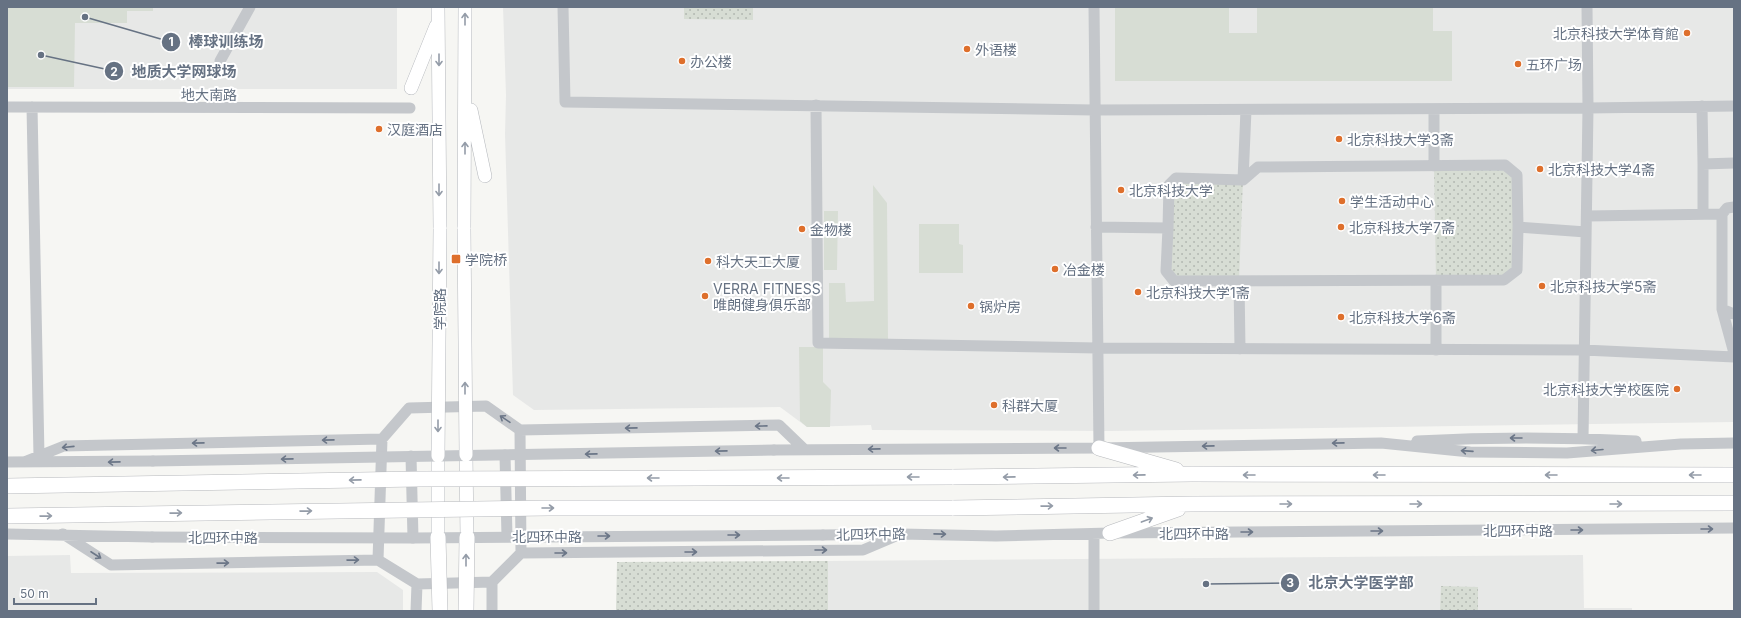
<svg xmlns="http://www.w3.org/2000/svg" width="1741" height="618" font-family="Inter,'Noto Sans SC',sans-serif">
<style>
.built{fill:#e7e8e7}
.green{fill:#d7ddd4}
.park{fill:url(#park-dots)}
.lines{fill:none;stroke-linecap:round;stroke-linejoin:round}
.major-casing{stroke:#b5b8bd;stroke-width:14}
.highway-casing{stroke:#b7b9bd;stroke-width:16}
.minor{stroke:#c4c7cb;stroke-width:11}
.major{stroke:#fff;stroke-width:13}
.highway{stroke:#fff;stroke-width:15}
.major-bridge-casing{stroke:#b5b8bd;stroke-width:14;stroke-linecap:butt}
.highway-bridge-casing{stroke:#b7b9bd;stroke-width:16;stroke-linecap:butt}
.minor-bridge{stroke:#c4c7cb;stroke-width:11}
.major-bridge{stroke:#fff;stroke-width:13}
.highway-bridge{stroke:#fff;stroke-width:15}
.oneway{stroke:#949ca8}
.oneway2{stroke:#6b7687}
.poi-dot{fill:#de6f2c;stroke:#fff;stroke-width:1.5}
.labels{text-anchor:middle;dominant-baseline:central;stroke-width:4;stroke-linejoin:round;paint-order:stroke}
.poi-label{font-size:14px;fill:#667283;stroke:#fff;text-anchor:start}
.street-label{font-size:14px;fill:#667283;stroke:#fff}
.leader{fill:none;stroke:#667283;stroke-width:1.5}
.callout-dot{fill:#667283;stroke:#fff;stroke-width:1.5}
.mark-label{font-size:12px;text-anchor:middle;font-weight:bold;fill:#fff}
.callout-label{font-size:15px;text-anchor:middle;font-weight:bold;fill:#667283;stroke:#fff;stroke-width:4;stroke-linejoin:round;paint-order:stroke}
</style>
<defs>
<pattern id="park-dots" width="8" height="8" patternUnits="userSpaceOnUse"><rect width="8" height="8" fill="#d7ddd4"/><path d="M2 2h.1M6 6h.1" fill="none" stroke="#b2b8b1" stroke-width="1.8" stroke-linecap="round"/></pattern>
</defs>
<rect width="100%" height="100%" fill="#f6f6f3"/>
<path class="built" d="M7,7H397V89H7Z
M503,7H1734V422L1110,431L872,430L871,425L807,427L780,407L534,410L513,395L505,134L506,95Z
M70,555L71,573L377,572L403,590V611H7V556Z
M1583,555L1584,608H1632V611H828V561Z"/>
<path class="green" d="M7,7H153V11H127V23H75L74,87H7Z
M1115,7H1229V33H1257V7H1433V31H1452V81H1115Z
M873,185L887,203L888,340H829V283H845L846,302L874,301Z
M824,211H838L837,270H824Z
M919,224H959V244L963,245V273H919Z
M799,347H823V382L831,390L830,427H807L800,421Z"/>
<path class="park" d="M684,7H753V20L684,19Z
M1505,165L1517,175V270L1504,280H1436L1434,166Z
M1176,178L1243,180L1239,281H1174L1166,271L1169,185Z
M828,561V611H616L617,562Z
M1441,586L1478,587V611H1440Z"/>
<g class="lines">
<g class="major-casing">
<path id="major" d="M438,7L440,229
M411,88L436,26
M471,110L485,176
M464,229L465,7
M466,455L467,537
M438,456V537"/>
</g>
<g class="highway-casing">
<path id="highway" d="M1099,448L1176,470
M952,477L1192,474L1734,475
M952,508L1191,504L1734,503
M1110,533L1178,509"/>
</g>
<path class="minor" d="M563,7L565,102L1094,110L1588,108L1734,106
M1094,7L1099,448
M220,61L250,7
M816,105L818,343L1097,348L1584,350L1734,357
M1702,106L1703,164
M7,107L410,108
M32,107L39,456
M1434,109V166
M1243,180L1246,110
M1703,214V164L1734,163
M1722,214V309L1734,314
M1587,216L1722,214L1727,208L1734,207
M1096,227L1168,228L1169,185L1176,178L1243,180L1258,167L1505,165L1517,175L1518,227L1586,232
M1168,228L1166,271L1174,281L1504,280L1517,270L1518,227
M1239,281L1240,349
M1722,309L1734,353
M1436,350V280
M520,430L521,553
M1583,439L1588,108L1587,7
M1417,441C1490,437 1563,437 1636,441
M774,450L1099,448L1381,443L1470,452L1567,453L1681,444L1734,443
M505,455L507,536
M411,456L413,538
M7,462L153,461
M24,462L64,446L382,439L409,408L486,406L520,430L779,425L805,450
M7,534L152,537
M63,534L111,565L378,560L417,584L492,582L521,553L863,550L896,536
M823,535L901,534L996,536L1110,533L1734,528
M378,560L382,439
M416,611L417,584
M492,611V582
M1094,611V534"/>
<use href="#major" class="major"/>
<use href="#highway" class="highway"/>
<g class="major-bridge-casing">
<path id="major-bridge" d="M464,229L466,455
M438,456L440,229"/>
</g>
<g class="highway-bridge-casing">
<path id="highway-bridge" d="M7,486L419,479L952,477
M7,516L549,508H952
M438,537L440,611
M466,611L467,537"/>
</g>
<path class="minor-bridge" d="M153,461L774,450
M152,537L413,538L823,535"/>
<use href="#major-bridge" class="major-bridge"/>
<use href="#highway-bridge" class="highway-bridge"/>
</g>
<defs><path id="oneway-shaft" d="M-6 0H5M1.5-3L5.5 0L1.5 3" fill="none" stroke-width="1.6" stroke-linecap="round" stroke-linejoin="round"/></defs>
<g class="oneway">
<use href="#oneway-shaft" transform="translate(465 19) rotate(-90)"/>
<use href="#oneway-shaft" transform="translate(439 60) rotate(90)"/>
<use href="#oneway-shaft" transform="translate(465 148) rotate(-90)"/>
<use href="#oneway-shaft" transform="translate(439 190) rotate(90)"/>
<use href="#oneway-shaft" transform="translate(439 268) rotate(90)"/>
<use href="#oneway-shaft" transform="translate(465 388) rotate(-90)"/>
<use href="#oneway-shaft" transform="translate(438 426) rotate(90)"/>
<use href="#oneway-shaft" transform="translate(1139 475) rotate(179)"/>
<use href="#oneway-shaft" transform="translate(1249 475) rotate(-180)"/>
<use href="#oneway-shaft" transform="translate(1379 475) rotate(-180)"/>
<use href="#oneway-shaft" transform="translate(1551 475) rotate(-180)"/>
<use href="#oneway-shaft" transform="translate(1695 475) rotate(-180)"/>
<use href="#oneway-shaft" transform="translate(913 477) rotate(180)"/>
<use href="#oneway-shaft" transform="translate(1009 477) rotate(179)"/>
<use href="#oneway-shaft" transform="translate(653 478) rotate(180)"/>
<use href="#oneway-shaft" transform="translate(783 478) rotate(180)"/>
<use href="#oneway-shaft" transform="translate(355 480) rotate(179)"/>
<use href="#oneway-shaft" transform="translate(1286 504)"/>
<use href="#oneway-shaft" transform="translate(1416 504)"/>
<use href="#oneway-shaft" transform="translate(1616 504)"/>
<use href="#oneway-shaft" transform="translate(1047 506) rotate(-1)"/>
<use href="#oneway-shaft" transform="translate(548 508)"/>
<use href="#oneway-shaft" transform="translate(306 511) rotate(-1)"/>
<use href="#oneway-shaft" transform="translate(176 513) rotate(-1)"/>
<use href="#oneway-shaft" transform="translate(46 516) rotate(-1)"/>
<use href="#oneway-shaft" transform="translate(1147 520) rotate(-20)"/>
<use href="#oneway-shaft" transform="translate(466 560) rotate(-90)"/>
</g>
<g class="oneway2">
<use href="#oneway-shaft" transform="translate(505 419) rotate(-146)"/>
<use href="#oneway-shaft" transform="translate(761 426) rotate(179)"/>
<use href="#oneway-shaft" transform="translate(631 428) rotate(179)"/>
<use href="#oneway-shaft" transform="translate(1516 438) rotate(180)"/>
<use href="#oneway-shaft" transform="translate(328 440) rotate(179)"/>
<use href="#oneway-shaft" transform="translate(198 443) rotate(179)"/>
<use href="#oneway-shaft" transform="translate(1338 443) rotate(179)"/>
<use href="#oneway-shaft" transform="translate(1208 446) rotate(179)"/>
<use href="#oneway-shaft" transform="translate(68 447) rotate(174)"/>
<use href="#oneway-shaft" transform="translate(1060 448) rotate(180)"/>
<use href="#oneway-shaft" transform="translate(874 449) rotate(179)"/>
<use href="#oneway-shaft" transform="translate(1597 450) rotate(175)"/>
<use href="#oneway-shaft" transform="translate(721 451) rotate(179)"/>
<use href="#oneway-shaft" transform="translate(1467 451) rotate(-176)"/>
<use href="#oneway-shaft" transform="translate(591 454) rotate(179)"/>
<use href="#oneway-shaft" transform="translate(287 459) rotate(179)"/>
<use href="#oneway-shaft" transform="translate(114 462) rotate(179)"/>
<use href="#oneway-shaft" transform="translate(1707 529)"/>
<use href="#oneway-shaft" transform="translate(1577 530)"/>
<use href="#oneway-shaft" transform="translate(1377 531)"/>
<use href="#oneway-shaft" transform="translate(1247 532)"/>
<use href="#oneway-shaft" transform="translate(940 534) rotate(1)"/>
<use href="#oneway-shaft" transform="translate(734 535)"/>
<use href="#oneway-shaft" transform="translate(604 536)"/>
<use href="#oneway-shaft" transform="translate(821 550)"/>
<use href="#oneway-shaft" transform="translate(691 552)"/>
<use href="#oneway-shaft" transform="translate(561 553)"/>
<use href="#oneway-shaft" transform="translate(96 555) rotate(33)"/>
<use href="#oneway-shaft" transform="translate(353 560) rotate(-1)"/>
<use href="#oneway-shaft" transform="translate(223 563) rotate(-1)"/>
</g>
<g class="poi-dot">
<circle cx="1687" cy="33" r="4"/>
<circle cx="967" cy="49" r="4"/>
<circle cx="682" cy="61" r="4"/>
<circle cx="1518" cy="64" r="4"/>
<circle cx="379" cy="129" r="4"/>
<circle cx="1339" cy="139" r="4"/>
<circle cx="1540" cy="169" r="4"/>
<circle cx="1121" cy="190" r="4"/>
<circle cx="1342" cy="201" r="4"/>
<circle cx="1341" cy="227" r="4"/>
<circle cx="802" cy="229" r="4"/>
<rect x="451" y="254" width="10" height="10" rx="2"/>
<circle cx="708" cy="261" r="4"/>
<circle cx="1055" cy="269" r="4"/>
<circle cx="1542" cy="286" r="4"/>
<circle cx="1138" cy="292" r="4"/>
<circle cx="705" cy="296" r="4"/>
<circle cx="971" cy="306" r="4"/>
<circle cx="1341" cy="317" r="4"/>
<circle cx="1677" cy="389" r="4"/>
<circle cx="994" cy="405" r="4"/>
</g>
<g class="labels">
<g class="poi-label">
<text x="1679" y="33" text-anchor="end">北京科技大学体育館</text>
<text x="975" y="49">外语楼</text>
<text x="690" y="61">办公楼</text>
<text x="1526" y="64">五环广场</text>
<text x="387" y="129">汉庭酒店</text>
<text x="1347" y="139">北京科技大学3斋</text>
<text x="1548" y="169">北京科技大学4斋</text>
<text x="1129" y="190">北京科技大学</text>
<text x="1350" y="201">学生活动中心</text>
<text x="1349" y="227">北京科技大学7斋</text>
<text x="810" y="229">金物楼</text>
<text x="465" y="259">学院桥</text>
<text x="716" y="261">科大天工大厦</text>
<text x="1063" y="269">冶金楼</text>
<text x="1550" y="286">北京科技大学5斋</text>
<text x="713" y="288">VERRA FITNESS<tspan x="713" dy="16">唯朗健身俱乐部</tspan></text>
<text x="1146" y="292">北京科技大学1斋</text>
<text x="979" y="306">锅炉房</text>
<text x="1349" y="317">北京科技大学6斋</text>
<text x="1669" y="389" text-anchor="end">北京科技大学校医院</text>
<text x="1002" y="405">科群大厦</text>
</g>
<g class="street-label">
<text x="209" y="94">地大南路</text>
<text transform="translate(439 309) rotate(-90)">学院路</text>
<text x="1518" y="530">北四环中路</text>
<text x="1194" y="533">北四环中路</text>
<text transform="translate(871 534) rotate(-1)">北四环中路</text>
<text x="547" y="536">北四环中路</text>
<text x="223" y="537">北四环中路</text>
</g>
</g>
<path class="leader" d="M85 17L171 42M41 55L114 71M1206 584L1290 583"/>
<g class="callout-dot">
<circle cx="85" cy="17" r="4"/>
<circle cx="41" cy="55" r="4"/>
<circle cx="1206" cy="584" r="4"/>
<circle cx="171" cy="42" r="10"/>
<circle cx="114" cy="71" r="10"/>
<circle cx="1290" cy="583" r="10"/>
</g>
<g class="mark-label">
<text x="171" y="46">1</text>
<text x="114" y="76">2</text>
<text x="1290" y="587">3</text>
</g>
<g class="callout-label">
<text x="226" y="47">棒球训练场</text>
<text x="184" y="77">地质大学网球场</text>
<text x="1361" y="588">北京大学医学部</text>
</g>
<rect width="1741" height="618" fill="none" stroke="#667283" stroke-width="16"/>
<path d="M14 598v6h82v-6" fill="none" stroke="#667283" stroke-width="2"/>
<text x="20" y="598" font-size="12" fill="#667283" stroke="#ffffff" stroke-width="3" paint-order="stroke">50 m</text>
</svg>
